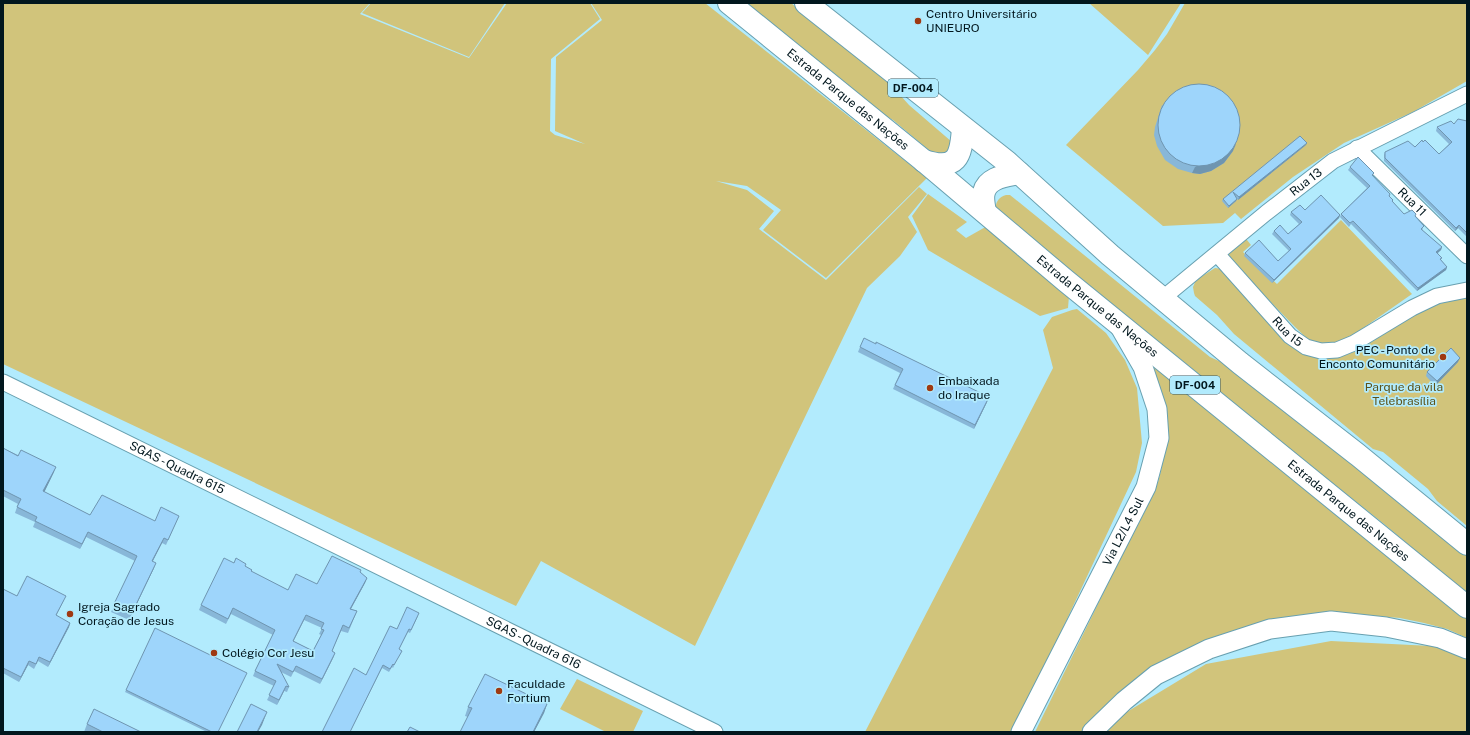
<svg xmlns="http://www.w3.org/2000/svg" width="1470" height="735" font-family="'Public Sans',sans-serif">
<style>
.green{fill:#d1c47b}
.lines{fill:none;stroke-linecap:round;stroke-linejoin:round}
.minor-casing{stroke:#68a0b0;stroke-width:17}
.major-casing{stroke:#68a0b0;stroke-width:21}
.highway-casing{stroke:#68a0b0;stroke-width:24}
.minor{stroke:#fff;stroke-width:15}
.major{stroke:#fff;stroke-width:19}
.highway{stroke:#fff;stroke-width:22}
.wall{fill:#88b7d8;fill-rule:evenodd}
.shaded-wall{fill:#6f95b0}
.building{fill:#9ed5fb;stroke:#6f95b0;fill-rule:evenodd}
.poi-dot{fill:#9f3912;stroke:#b2ebfd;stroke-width:1.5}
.labels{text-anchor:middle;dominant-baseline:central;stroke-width:3.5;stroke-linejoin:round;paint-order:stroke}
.shield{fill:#b2ebfd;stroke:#375761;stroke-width:1}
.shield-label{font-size:11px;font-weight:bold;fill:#02171e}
.poi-label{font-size:12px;fill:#02171e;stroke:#b2ebfd;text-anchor:start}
.street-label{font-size:12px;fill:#02171e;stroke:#b2ebfd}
.park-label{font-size:12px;fill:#5c5219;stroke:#b2ebfd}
</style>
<rect width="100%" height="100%" fill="#b2ebfd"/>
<path class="green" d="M3,3H370L360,14L469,58L507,3H590L600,19L551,59L550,131L555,135L585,144L555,131L556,57L602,20L591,3H705L927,178L826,278L763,230L781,210L747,186L716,181L747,190L774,211L759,229L826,280L919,187L927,194L908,217L917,232L900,256L867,288L695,646L541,561L516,606L3,364Z
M371,3H505L469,57L362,13Z
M741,3H791L892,86L909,105L952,142V150L937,157L893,120L870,107Z
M1089,3H1181L1148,55Z
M1185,3H1467V81L1413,112L1344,143L1293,177L1241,219L1235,213L1223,223L1163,226L1066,145L1138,70L1155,50L1167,34Z
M928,194L967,222L956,230L966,238L989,225L1069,296L1068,308L1040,316L928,250L912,216Z
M1006,195H1010L1210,357L1232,367L1467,550V594L1384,524L1198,376L996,210C995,202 999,197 1006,195Z
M1341,220L1412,294L1336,347H1316L1295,327L1234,264L1228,254L1243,235L1251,245L1243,252L1277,284Z
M1215,268L1222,269L1301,352C1344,375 1381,331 1417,313C1435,304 1448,301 1467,297V526L1437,501L1428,489L1383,452L1373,449L1234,334L1217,315L1195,296L1194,293L1193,287L1196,280Z
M1077,309L1106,333L1125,360L1137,388L1142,443L1136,472L1014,732H865L1053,368L1043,330L1052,317L1072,310Z
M1151,362L1459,611L1467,618V638L1447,629L1424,623L1400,618L1352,614L1241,630L1083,732H1035L1158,482C1170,441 1168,402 1151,362Z
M1331,641L1452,647L1467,657V732H1107L1112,721L1206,664Z
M577,679L643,711L633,732H606L560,709Z"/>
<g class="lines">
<g class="minor-casing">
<g id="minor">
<path id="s1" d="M1357,148L1467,256"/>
<path id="s2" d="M1217,254L1290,336L1306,347L1321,351L1337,350L1354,343L1412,308L1437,296L1467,290"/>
<path id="s3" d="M1163,298L1266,213L1333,161L1467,94"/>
<path id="s4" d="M3,382L715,732"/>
</g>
</g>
<g class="major-casing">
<g id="major">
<path id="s5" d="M1021,732L1146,487L1159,438L1157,409L1143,367L1120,327"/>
<path d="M1092,732L1124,701L1156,675L1209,649L1270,629L1331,621L1386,627L1440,638L1467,649"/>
</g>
</g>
<g class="highway-casing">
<g id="highway">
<path id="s6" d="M729,3L924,161L1066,281L1467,607"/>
<path d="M806,3L1007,162L1110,255L1240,363L1358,455L1467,544"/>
<path d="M924,161C957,171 961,157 963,128"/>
<path d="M985,212C984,206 982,198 984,192C988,177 1006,176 1019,173"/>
</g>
</g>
<use href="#minor" class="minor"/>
<use href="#major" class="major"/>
<use href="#highway" class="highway"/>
</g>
<path class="wall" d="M1162,105L1233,151L1224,163L1211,171L1200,174L1192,173L1178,169L1165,160L1157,146L1154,135L1155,127Z
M1467,121V237L1458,228L1455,231L1384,161V155L1385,152L1415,147L1439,154L1449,144L1436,131L1437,127Z
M1306,145L1238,200L1236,198L1237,199L1236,201L1228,208L1222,201L1223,199Z
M1350,167L1373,176L1390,194V197L1393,200L1392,202L1404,214L1416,217L1423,229L1422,230L1442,247L1441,250L1438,253L1441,260L1447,267L1446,270L1417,291L1351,224L1349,227L1340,217L1341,214L1367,188L1348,170Z
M1305,210L1340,215L1339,218L1272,283L1244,256L1245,253L1278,261L1289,251L1272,234L1274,231L1288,234L1299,224L1290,215L1291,212Z
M860,347L987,402L974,429L893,389L900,373L858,352Z
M1458,362L1435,386L1426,376L1427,372Z
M3,448L54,472L44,492L90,515L155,521L179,516L166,545L162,543L153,561L154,568L129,620L111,612L135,561L86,537L80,549L33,527L35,522L15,513L18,504L3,496Z
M234,563L245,566L252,572L288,590L317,584L360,573L367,578L365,583L351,609L357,611L348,633L341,631L332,651L335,653L333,658L320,684L294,671L291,677L281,672L289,687L287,692L284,691L277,705L267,700L274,686L253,676L255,671L273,635L231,614L226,624L199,610L201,605ZM304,620L322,628L319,634L321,635L313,651L293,641Z
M3,589L17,596L64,600L56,616L70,623L69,627L48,667L38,661L34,669L28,665L19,682L3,673Z
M418,616L410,633L408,632L399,649L400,653L393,668L392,667L389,672L382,668L350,732H322L366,675L397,629Z
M126,690L219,732H207L125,692Z
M547,704L544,713L534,732H460L468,717L465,716L468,707Z
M87,724L141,732H84Z"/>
<path class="shaded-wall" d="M1307,143L1306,145L1238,200L1239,197Z
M1236,144L1233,151L1224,163L1211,171L1200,174L1192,173L1195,167Z
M1237,199L1236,201L1228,208L1229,206Z
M1340,215L1339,218L1272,283L1274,280Z
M1459,225L1458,228L1455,231L1456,228Z
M1442,247L1441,250L1435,255L1436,252Z
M1447,267L1446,270L1417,291L1418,288Z
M1460,358L1458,362L1435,386L1437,381Z
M989,397L987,402L974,429L975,425Z
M56,467L54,472L42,497L43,491Z
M88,532L86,537L80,549L82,544Z
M164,538L162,543L150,566L152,561Z
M156,563L154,568L129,620L131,615Z
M367,578L365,583L348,614L350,609Z
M306,615L304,620L291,646L293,641Z
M70,623L69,627L48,667L50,662Z
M335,653L333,658L320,684L322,679Z
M29,661L28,665L19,682L21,677Z
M286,686L284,691L277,705L279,700Z
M547,704L544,713L534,732H533Z
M267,712L262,725L258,732H257Z"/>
<path class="building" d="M1158 125a41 41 0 1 1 82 0a41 41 0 1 1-82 0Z
M1458,119L1467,121V233L1459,225L1456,228L1385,158V152L1408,141L1415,147L1422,140L1423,142L1425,140L1439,154L1452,142L1437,127L1451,121L1454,124Z
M1300,136L1307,143L1239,197L1233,192L1237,199L1229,206L1223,199Z
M1358,157L1374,173L1372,175L1390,194L1389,196L1393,200L1392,201L1404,214L1412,210L1416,214L1415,216L1424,226L1421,229L1442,247L1436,252L1442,258L1440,259L1447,267L1418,288L1353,221L1350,223L1341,214L1370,186L1350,167Z
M1321,195L1340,215L1274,280L1245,253L1259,240L1278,261L1291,249L1274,231L1280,225L1288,234L1302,222L1291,212L1300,205L1305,210Z
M864,338L876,344V342L989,397L975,425L895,385L903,369L860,347Z
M1451,348L1460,358L1437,381L1427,372Z
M3,448L18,456L21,450L56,467L43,491L90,515L102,495L155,521L161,507L179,516L168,540L164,538L152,561L156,563L131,615L113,606L137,556L88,532L82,544L35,521L37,517L17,507L21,499L3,490Z
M332,556L361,570L360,572L367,578L350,609L357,611L349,628L343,625L332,651L335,653L322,679L296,666L293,672L277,664L289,687L286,686L279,700L269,695L276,681L255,671L275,630L233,608L228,619L201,605L224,558L234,563L236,558L246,564L245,566L252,570L251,571L288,590L296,574L317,584ZM306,615L324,623L321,629L324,630L313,651L293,641Z
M27,576L66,596L56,615L70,623L50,662L39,657L36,664L29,661L21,677L3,668V589L17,596Z
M407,607L419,613L411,630L409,629L399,649L402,651L394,665L393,664L390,669L383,665L350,732H322L354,668L366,675L390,626L397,629Z
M155,628L247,673L218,732H212L126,690Z
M485,674L547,704L533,732H460L472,708L468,707Z
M251,704L267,712L257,732H237Z
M94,709L141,732H103L87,724Z
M410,727L420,732H407Z"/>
<g class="poi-dot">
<circle cx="918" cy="21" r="4"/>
<circle cx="1443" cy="357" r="4"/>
<circle cx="930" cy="388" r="4"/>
<circle cx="70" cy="614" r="4"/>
<circle cx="214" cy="653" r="4"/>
<circle cx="499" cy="691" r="4"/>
</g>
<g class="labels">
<g class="shield">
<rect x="888" y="79" width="50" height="18" rx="3"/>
<rect x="1170" y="376" width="50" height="18" rx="3"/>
</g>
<g class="shield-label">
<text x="913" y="88">DF-004</text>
<text x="1195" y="385">DF-004</text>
</g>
<g class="poi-label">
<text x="926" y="14">Centro Universitário<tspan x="926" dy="14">UNIEURO</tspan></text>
<text x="1435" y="350" text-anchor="end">PEC - Ponto de<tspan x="1435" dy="14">Enconto Comunitário</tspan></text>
<text x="938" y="381">Embaixada<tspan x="938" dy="14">do Iraque</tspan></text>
<text x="78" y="607">Igreja Sagrado<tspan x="78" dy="14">Coração de Jesus</tspan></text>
<text x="222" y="653">Colégio Cor Jesu</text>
<text x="507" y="684">Faculdade<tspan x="507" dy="14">Fortium</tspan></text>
</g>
<g class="street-label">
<text stroke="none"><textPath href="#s6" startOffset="153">Estrada Parque das Nações</textPath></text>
<text stroke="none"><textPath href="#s3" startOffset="184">Rua 13</textPath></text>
<text stroke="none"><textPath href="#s1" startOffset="77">Rua 11</textPath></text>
<text stroke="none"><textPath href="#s6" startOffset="477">Estrada Parque das Nações</textPath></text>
<text stroke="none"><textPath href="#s2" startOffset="105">Rua 15</textPath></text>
<text stroke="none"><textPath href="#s4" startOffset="194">SGAS - Quadra 615</textPath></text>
<text stroke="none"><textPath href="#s6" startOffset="801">Estrada Parque das Nações</textPath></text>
<text stroke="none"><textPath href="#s5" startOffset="225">Via L2/L4 Sul</textPath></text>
<text stroke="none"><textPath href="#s4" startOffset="591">SGAS - Quadra 616</textPath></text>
</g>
<g class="park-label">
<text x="1404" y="387">Parque da vila<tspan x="1404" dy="14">Telebrasília</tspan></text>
</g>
</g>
<rect width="1470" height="735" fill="none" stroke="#02171e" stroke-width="8"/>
</svg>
